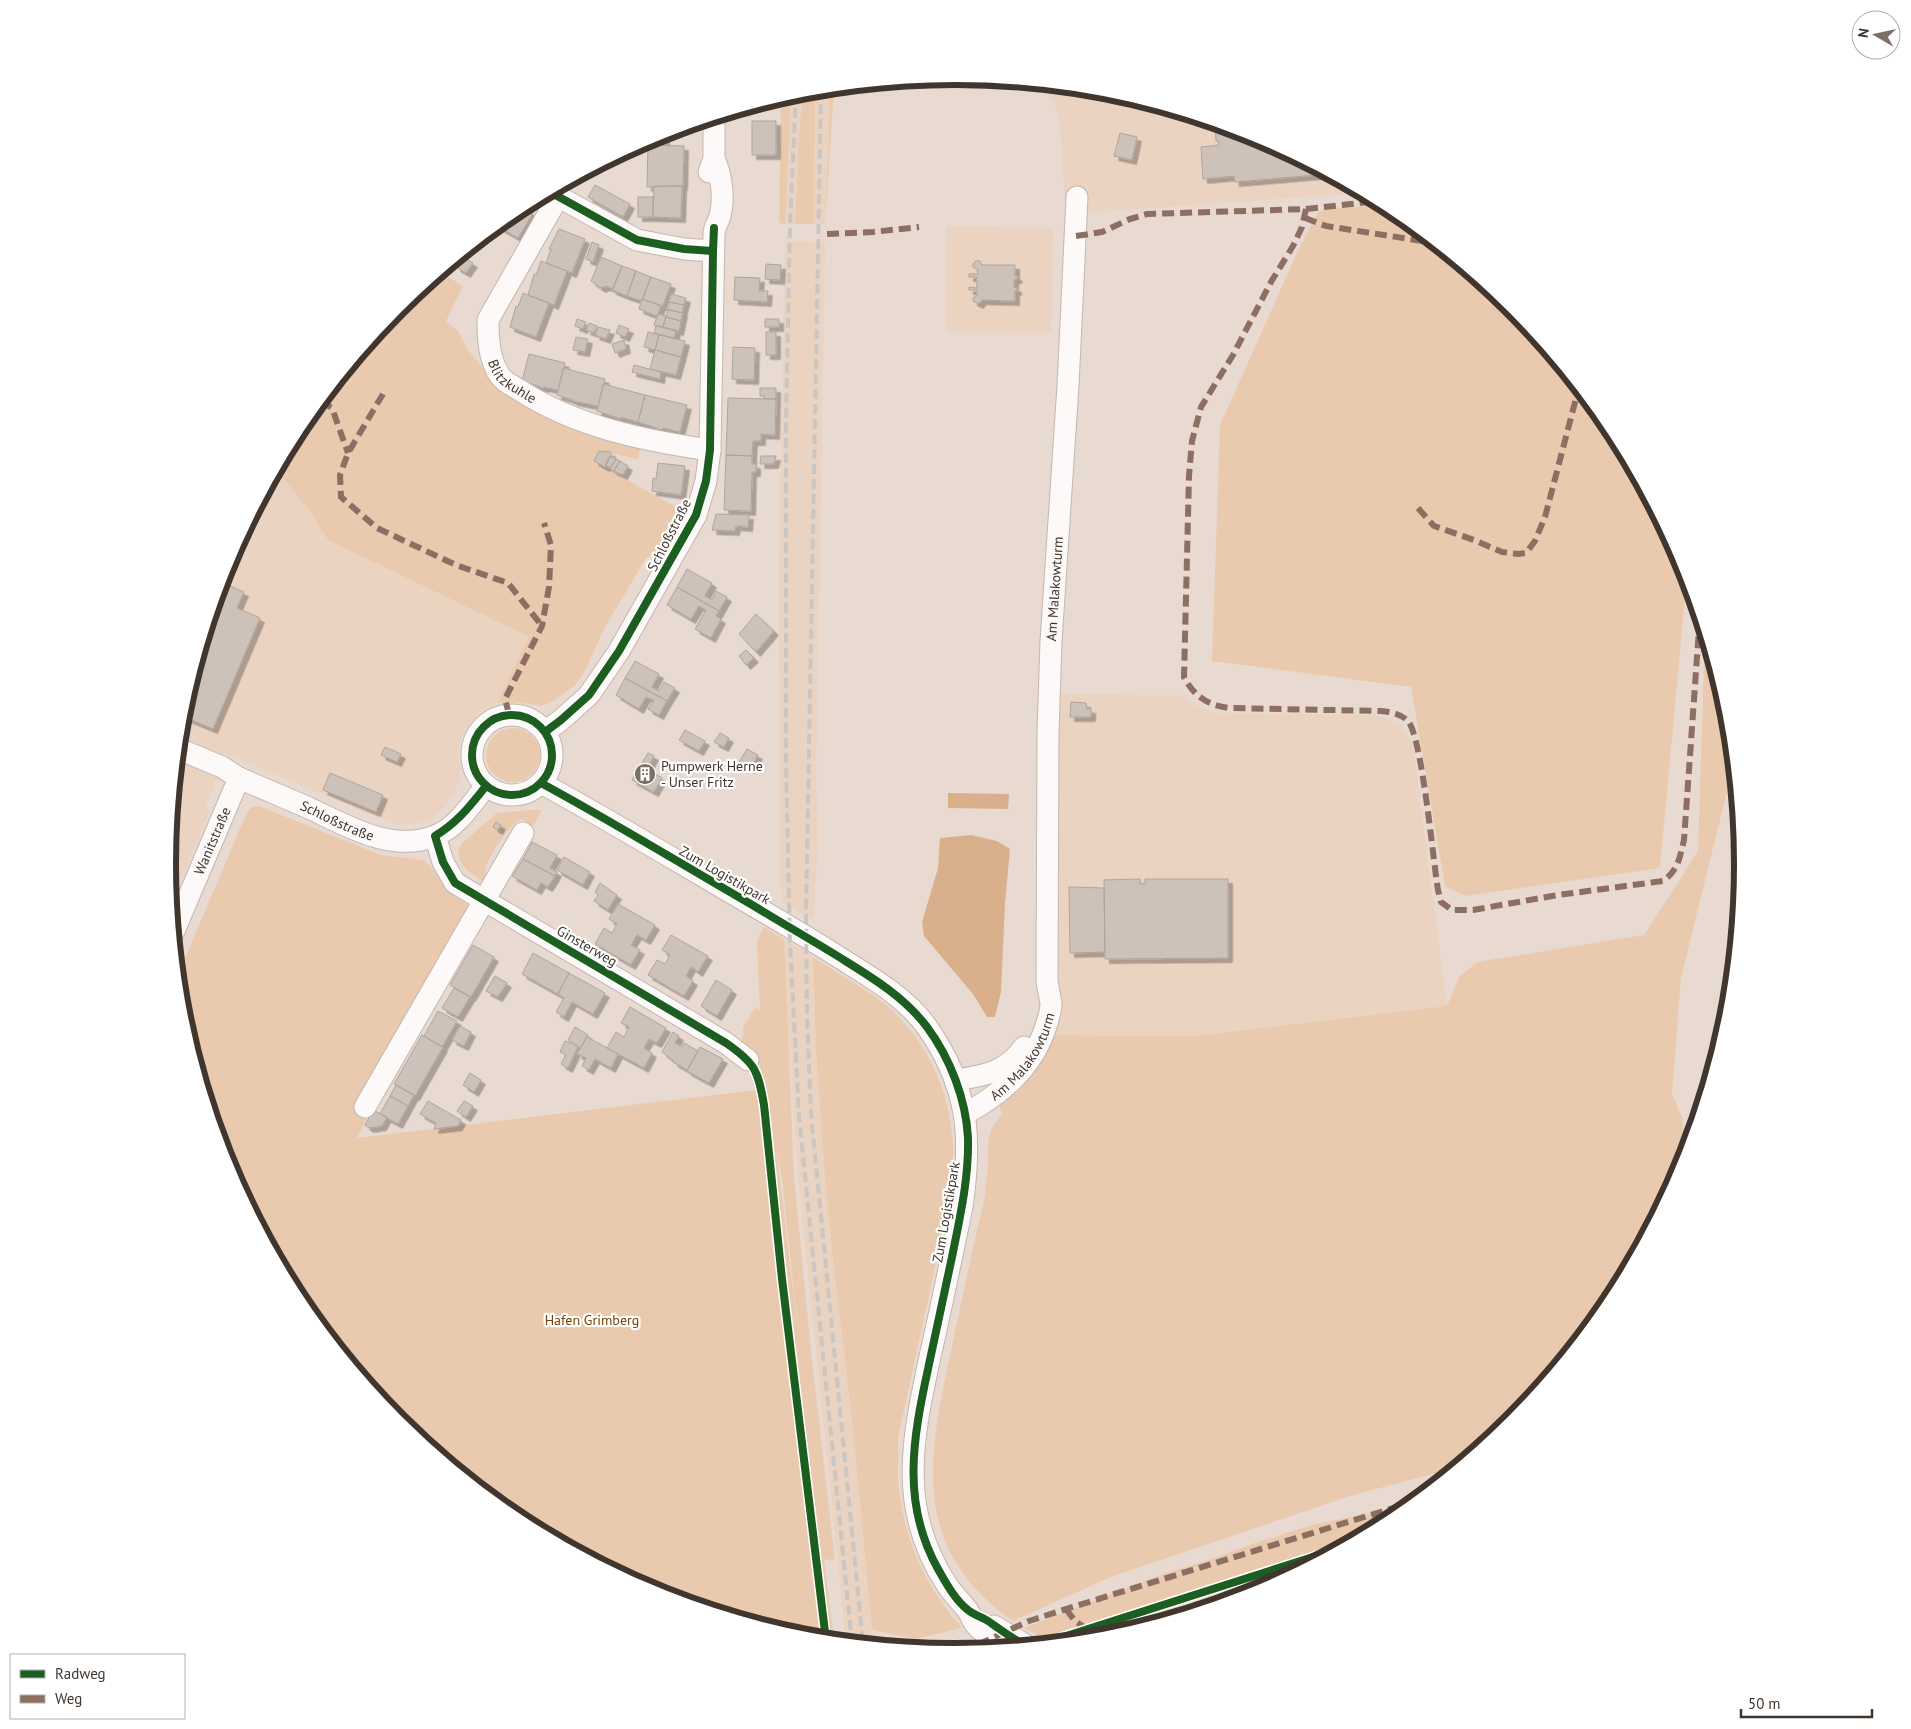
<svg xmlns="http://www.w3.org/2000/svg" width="1911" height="1729" font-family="'PT Sans',sans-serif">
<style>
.built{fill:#ead3c1}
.green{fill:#eacaae;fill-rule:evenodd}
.water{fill:#daaf8b}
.building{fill:#ccc2b9;stroke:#afa59d;filter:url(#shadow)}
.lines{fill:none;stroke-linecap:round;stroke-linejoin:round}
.minor-casing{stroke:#c2b7af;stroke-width:23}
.minor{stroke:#fcf9f8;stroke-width:21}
.rail{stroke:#cac6c3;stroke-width:4;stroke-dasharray:10 5;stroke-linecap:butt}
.quiet{stroke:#8d6e63;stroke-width:6;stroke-dasharray:12 6;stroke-linecap:butt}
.cycleway-casing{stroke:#fff;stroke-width:11}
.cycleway{stroke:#1b5e20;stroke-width:8}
.labels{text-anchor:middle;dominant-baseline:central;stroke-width:4.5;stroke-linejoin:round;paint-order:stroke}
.street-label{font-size:14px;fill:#40362e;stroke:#fff}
.poi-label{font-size:14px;fill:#40362e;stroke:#fff;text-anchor:start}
.park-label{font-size:14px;fill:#764205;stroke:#fff}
.rim{fill:none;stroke:#40362e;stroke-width:6}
</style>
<defs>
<filter id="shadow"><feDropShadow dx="4.5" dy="4.5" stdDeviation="0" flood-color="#0004"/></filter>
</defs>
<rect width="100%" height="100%" fill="#e8dad0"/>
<path class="built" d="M956,76L1041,85H940L866,91L867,85Z
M1044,85L1110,91L1257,136L1362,193L1066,214L1059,114Z
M830,89L826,224H814L815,90Z
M803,91L799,135L795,224H785L791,102H781V98Z
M947,226L1053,228L1051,333L946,332Z
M785,241L825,242L816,785L819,834L813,920L782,902L780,876L779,574Z
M277,471L308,509L328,540L529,637L497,703L477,714L463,733L458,753L460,771L459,783L445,807L433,818L413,825L393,824L226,754L205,809L210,811L171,903L167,864L182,710L227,563Z
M1060,694L1186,696L1189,702L1214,713L1378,715L1401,725L1413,746L1447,1006L1194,1036L1051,1035L1059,982L1058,786Z
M784,939L813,957L816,1049L825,1180L835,1278L851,1410L873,1645L846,1642L799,1184L786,1009Z"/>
<path class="green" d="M834,88L826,215L830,89Z
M815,90L814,224H795L799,135L803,91Z
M781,98V102H791L785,224L779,223L781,102L773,100Z
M1385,205L1394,209L1513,307L1611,427L1684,563L1687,575L1660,868L1465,896L1445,886L1411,687L1212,661L1220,425L1296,255L1318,212L1324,209Z
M440,272L463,286L446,321L459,332L468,350L491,377L641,446L638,459L599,451L594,461L679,509V514L658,552L646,558L604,629L584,673L575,685L557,699L542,706L516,702L497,703L529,637L328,540L308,509L277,471L300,426L398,307Z
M1705,632L1729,711L1734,763L1681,978L1672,1094L1682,1117L1685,1140L1684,1164L1611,1303L1513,1422L1456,1468L1353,1495L1108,1578L1013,1621C914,1552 926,1465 949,1360C958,1318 967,1276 976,1234C979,1221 983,1207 985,1194C986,1184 987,1174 988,1164C988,1155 987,1146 989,1137C991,1128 997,1121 1002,1114L999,1104L1050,1035L1194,1036L1447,1006L1459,977L1477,962L1644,935L1698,851Z
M486 755a27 27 0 1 1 54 0a27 27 0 1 1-54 0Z
M259,806L381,855L423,860L430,865L447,891L471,907L357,1138L756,1090L757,1096L766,1095L760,1065L742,1041L743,1027L755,1008L760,1010L757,943L758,938L764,927L784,939L794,1177L811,1351L835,1561L824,1559L834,1641L801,1638L654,1593L517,1520L398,1422L300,1302L227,1166L182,1018L178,975L247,812L252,807ZM776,1147L782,1178L799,1340V1339Z
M529,810H542L533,826L521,819C509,825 490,854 486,867C485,872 485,878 485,883C472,874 451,862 461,844L497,813Z
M813,957C836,973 863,986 886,1005C928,1041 950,1091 953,1145C954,1169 949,1194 946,1217L898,1438C899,1455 897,1472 899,1489C905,1542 926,1588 962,1628L915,1639L872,1630L851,1410L835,1278L825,1180L816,1049Z
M1389,1510L1398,1516L1362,1537L1044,1638L1024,1628L1165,1573L1203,1562L1255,1543L1315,1524Z
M1291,1572H1295L1257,1593L1109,1638L1076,1641Z"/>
<path class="water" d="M948,793L1009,794L1008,809L948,808Z
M971,835L997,841L1010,849L1005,903L1001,992L995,1017H987L973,994L924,936L922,922L938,868L940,838Z"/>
<path class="building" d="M752,121H776V155H752Z
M1215,123L1257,136L1328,174L1235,182L1234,176L1203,179L1201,147L1219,145L1218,141H1216Z
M665,133V145H638L654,136Z
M1120,133L1137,137L1132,160L1114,156Z
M648,145L684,146L683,186L647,187Z
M595,185L630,204L623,217L588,197Z
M654,186H682L681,218L653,217Z
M638,197H653V217H638Z
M522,207L533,213L518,238L497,226Z
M559,229L585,239L572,273L546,263L551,249H549Z
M592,242L599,245L593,262L586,259Z
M462,256L473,263L466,273L456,267Z
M601,257L622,266L613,289L606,286L601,288L591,281Z
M541,261L567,271L554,305L528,295L534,274L536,275Z
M976,261H980L982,265H1015V276H1017L1018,278L1014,280V287L1017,288V291H1015V301L982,300L979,304L973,301V298L977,295V290H969V287L977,288V277H969V274H978V270L973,267V264Z
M766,264L781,265L780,280L765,279Z
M622,266L636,271L627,296L612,290Z
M636,271L651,277L642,301L627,296Z
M651,277L671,284L663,306L642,299Z
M735,277L760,278L759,291H768L767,302L734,300Z
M523,293L549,303L536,337L510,327L516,306L518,307Z
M671,294L686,298L684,305L669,302Z
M642,299L661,306L657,316L639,309Z
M669,302L684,305L682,313L667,309Z
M668,310L683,313L681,321L666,317Z
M658,314L666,316L663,327L654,325Z
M666,317L681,321L679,331L663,327Z
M577,319L586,322L583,329L575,326Z
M765,319H779V327H765Z
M589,323L597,326L594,333L586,330Z
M619,325L629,329L625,337L616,333Z
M656,326L676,331L674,338L654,333Z
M598,327L610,330L606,339L595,335Z
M648,332L659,335L655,350L644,347Z
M766,332H776V355H766Z
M659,335L685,341L681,357L655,350Z
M576,337L588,339L585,352L573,350Z
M624,340L626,349L615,353L612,344Z
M733,347L755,348L754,380L732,379Z
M655,350L681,357L676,375L650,369Z
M529,354L565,363L558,390L544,387V388L522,381Z
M634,365L661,372L660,379L632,372Z
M563,368L605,379L598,406L573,401V400L557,395Z
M603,384L645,395L638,422L621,417V419L597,411Z
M760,388H776V399H764V396H760Z
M645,395L687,405L680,432L663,428L662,430L638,422Z
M728,398L776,399L775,435L761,434V441H753L752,456L726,455Z
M599,451L611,452V456L605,467L594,461Z
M726,455L752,456V464H756V472H752L751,511L724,510Z
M610,456L616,459L610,468L605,465Z
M761,456H776L774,464H760Z
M616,459L620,461L614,471L610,468Z
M620,461L628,466L623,475L614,471Z
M658,463L685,466L681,495L652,491L653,478L656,479Z
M716,514L749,515L748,527L736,526L735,531L712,530Z
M687,569L712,583L705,596L712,600L716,591L727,597L719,611L677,587Z
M221,582L244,592L237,608L260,618L213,729L182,716Z
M677,587L719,611L716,616L721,619L711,638L695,629L706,610L699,606L691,619L667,605Z
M756,614L774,631L756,652L739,634Z
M746,650L754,658L746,665L739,656Z
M635,661L659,674L652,687L659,691L664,682L675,688L667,701L625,678Z
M625,678L667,701L659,715L648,709L654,700L646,697L639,709L616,695Z
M1071,702L1086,703L1087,709H1091V717H1070Z
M685,730L705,741L699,751L679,740Z
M720,733L729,738L724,747L714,742Z
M385,747L401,754L397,762L381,755Z
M747,749L758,755L750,769L739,762Z
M648,753L654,756L647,769L662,778L654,792L632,780Z
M330,773L383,795L376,812L323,790Z
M496,822L501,825L498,830L493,827Z
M532,842L557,855L550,868L557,872L555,876L523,859Z
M564,857L590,872L583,885L557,870Z
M523,859L555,876L548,887L541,883L537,890L512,876Z
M1140,879V884H1145V879H1228V958L1105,959L1104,880Z
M600,883L617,895L608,910L594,901L598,895L595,892Z
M1069,887L1104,888L1105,952L1070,953Z
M618,904L655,925L646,940L637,935L631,945L640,950L631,965L595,944L604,928L612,933L617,924L609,919Z
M671,935L708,956L698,972L691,967L686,976L693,981L684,996L648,975L657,960L665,964L670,955L662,950Z
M473,945L494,957L471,997L450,985Z
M533,953L569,973L558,994L522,974Z
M569,973L605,993L593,1014L572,1002L564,1017L556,1012L564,998L558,994Z
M495,976L507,983L498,997L486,991Z
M716,980L732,990L717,1016L701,1006Z
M454,988L470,997L458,1017L442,1008Z
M630,1007L666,1028L657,1043L649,1039L644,1048L652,1053L644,1068L607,1048L616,1032L624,1037L629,1027L621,1023Z
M438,1011L457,1021L442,1047L424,1036Z
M460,1026L471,1032L464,1046L452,1040Z
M575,1027L588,1035L580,1048L568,1040Z
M673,1032L679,1036L675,1043L682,1047L684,1043L698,1051L687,1070L673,1062L674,1061L662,1052Z
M422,1035L443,1047L415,1096L394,1084Z
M587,1037L618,1054L611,1068L595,1059L589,1070L582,1066L586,1058L577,1054Z
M565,1041L570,1043L571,1042L578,1047L568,1068L561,1064L566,1055L560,1052Z
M700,1047L723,1059L709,1083L687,1071Z
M470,1073L481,1080L474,1092L463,1085Z
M396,1085L414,1095L408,1106L390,1096Z
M390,1096L408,1106L398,1124L380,1114Z
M428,1101L461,1120L458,1126L434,1129L436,1123L420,1114Z
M464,1101L473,1106L466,1117L457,1111Z
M373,1110L387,1117L382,1126L369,1128L365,1125Z"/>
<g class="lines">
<g class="minor-casing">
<g id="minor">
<path d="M709,172L714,159V118"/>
<path d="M550,192L637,240L684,249L713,251"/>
<path id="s1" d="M558,197L488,320C488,340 489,359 500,376C504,382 515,387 521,391C577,427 646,441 710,450"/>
<circle cx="512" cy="755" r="40"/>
<path d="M545,732L561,720L589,695L619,651L696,515L706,481L710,450L714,234C714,228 717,224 719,219C725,201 722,175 714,159"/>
<path id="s2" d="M179,749L222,767L239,778C262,788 286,798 309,808C347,826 392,853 435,836C458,827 471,804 486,786"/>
<path d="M541,783C613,822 683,865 754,906C785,924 815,942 845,961C874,979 907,999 927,1027C969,1087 972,1138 962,1207C952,1255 942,1304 931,1352C913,1436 896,1508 947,1585C953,1594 960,1601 966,1608C970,1613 972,1620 976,1625C984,1634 995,1641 1005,1648"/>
<path d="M435,836L443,862L455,883L726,1043L748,1060"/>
<path id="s3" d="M174,931L239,778"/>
<path d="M955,1080C984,1076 1007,1072 1024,1047"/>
<path d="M365,1107L523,833"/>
<path id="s4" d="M965,1114C1001,1094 1033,1068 1046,1026C1048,1019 1051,1011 1051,1004C1050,996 1048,988 1047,981L1048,732L1051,641L1068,386L1077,197"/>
<path d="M994,1626L1027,1646"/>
</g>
</g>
<use href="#minor" class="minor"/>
<path class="rail" d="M821,89L806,916L807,1016L811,1114L863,1644
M796,93L790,224L786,422V764L790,943L799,1116L852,1643"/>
<path class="quiet" d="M1306,209L1302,227L1293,246L1271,282L1233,355L1201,407L1192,441L1189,476L1184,677C1194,696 1207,705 1229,708L1380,711C1390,712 1400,713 1408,721C1422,737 1433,860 1438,890L1441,902L1452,910H1473L1558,895L1663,881C1678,871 1680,857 1684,840L1700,615
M1305,218L1326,226L1435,243
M827,234L873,232L919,227
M1076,236L1102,232L1130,219L1147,214L1306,209L1379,201
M383,394L348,453L340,475L341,497L377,528L456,565L508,583L542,626
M321,401L332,408L348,453
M1418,508L1434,526L1474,540L1502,552L1518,554L1526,553L1535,541L1545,517L1579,387
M509,714L505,699L542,626L549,587L551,545L544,523
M1066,1609L1075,1621L1087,1629
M962,1652L1029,1621L1066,1609L1416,1501"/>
<g class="cycleway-casing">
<path id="cycleway" d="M550,192L637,240L684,249L713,251
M472 755a40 40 0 1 1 80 0a40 40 0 1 1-80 0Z
M545,732L561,720L589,695L619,651L696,515L706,481L710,450L713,251L714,228
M541,783C613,822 683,865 754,906C785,925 817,943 847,962C876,980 906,999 927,1027C950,1058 966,1099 968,1138C969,1178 960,1217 952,1257C944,1294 936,1331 928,1369C913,1438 901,1503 938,1569C946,1583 955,1600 968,1610C974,1615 982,1617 988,1621C1001,1630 1012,1639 1027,1646
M486,786C469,807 458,822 435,836L443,862L455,883L726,1043C755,1063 758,1070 764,1105L782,1279L826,1640
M1038,1645L1341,1548"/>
</g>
<use href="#cycleway" class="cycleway"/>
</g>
<defs>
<g id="building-disc" transform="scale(1.125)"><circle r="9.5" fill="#7b6f67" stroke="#fff"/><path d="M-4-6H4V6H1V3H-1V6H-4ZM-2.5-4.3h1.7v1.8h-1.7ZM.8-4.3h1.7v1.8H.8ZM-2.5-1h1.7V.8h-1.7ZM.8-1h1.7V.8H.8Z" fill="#fff"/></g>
</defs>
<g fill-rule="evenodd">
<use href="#building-disc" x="645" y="774"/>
</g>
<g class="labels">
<g class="street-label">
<text stroke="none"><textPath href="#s1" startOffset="212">Blitzkuhle</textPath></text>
<text transform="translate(669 535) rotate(-63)">Schloßstraße</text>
<text stroke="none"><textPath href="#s4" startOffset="561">Am Malakowturm</textPath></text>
<text stroke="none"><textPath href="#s2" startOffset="174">Schloßstraße</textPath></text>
<text stroke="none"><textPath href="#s3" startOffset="98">Wanitstraße</textPath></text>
<text transform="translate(725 875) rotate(30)">Zum Logistikpark</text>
<text transform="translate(587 946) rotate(30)">Ginsterweg</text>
<text stroke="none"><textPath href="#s4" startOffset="84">Am Malakowturm</textPath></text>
<text transform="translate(946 1212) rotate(-80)">Zum Logistikpark</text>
</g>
<g class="poi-label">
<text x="661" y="766">Pumpwerk Herne<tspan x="661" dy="16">- Unser Fritz</tspan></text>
</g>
<g class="park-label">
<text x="592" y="1320">Hafen Grimberg</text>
</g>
</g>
<path d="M0 0H1911V1729H0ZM176 864a779 779 0 1 1 1558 0a779 779 0 1 1-1558 0Z" fill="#fff" fill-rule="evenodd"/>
<path class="rim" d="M176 864a779 779 0 1 1 1558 0a779 779 0 1 1-1558 0Z"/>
<rect x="10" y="1654" width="175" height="65" fill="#ffffff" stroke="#b3afab"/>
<rect x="20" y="1670" width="25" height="8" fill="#1b5e20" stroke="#b3afab"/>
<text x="55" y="1679" font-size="15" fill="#40362e">Radweg</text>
<rect x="20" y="1695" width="25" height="8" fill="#8d6e63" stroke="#b3afab"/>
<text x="55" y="1704" font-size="15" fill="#40362e">Weg</text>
<g transform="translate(1876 35) rotate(279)"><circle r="24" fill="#ffffff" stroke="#b3afab"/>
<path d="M0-4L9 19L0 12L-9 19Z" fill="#7b6f67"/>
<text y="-8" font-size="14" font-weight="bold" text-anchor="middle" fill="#40362e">N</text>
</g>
<path d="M1741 1709v8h131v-8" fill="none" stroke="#40362e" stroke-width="2.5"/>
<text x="1748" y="1709" font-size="15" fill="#40362e" stroke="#ffffff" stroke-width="4" paint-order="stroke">50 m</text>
</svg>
